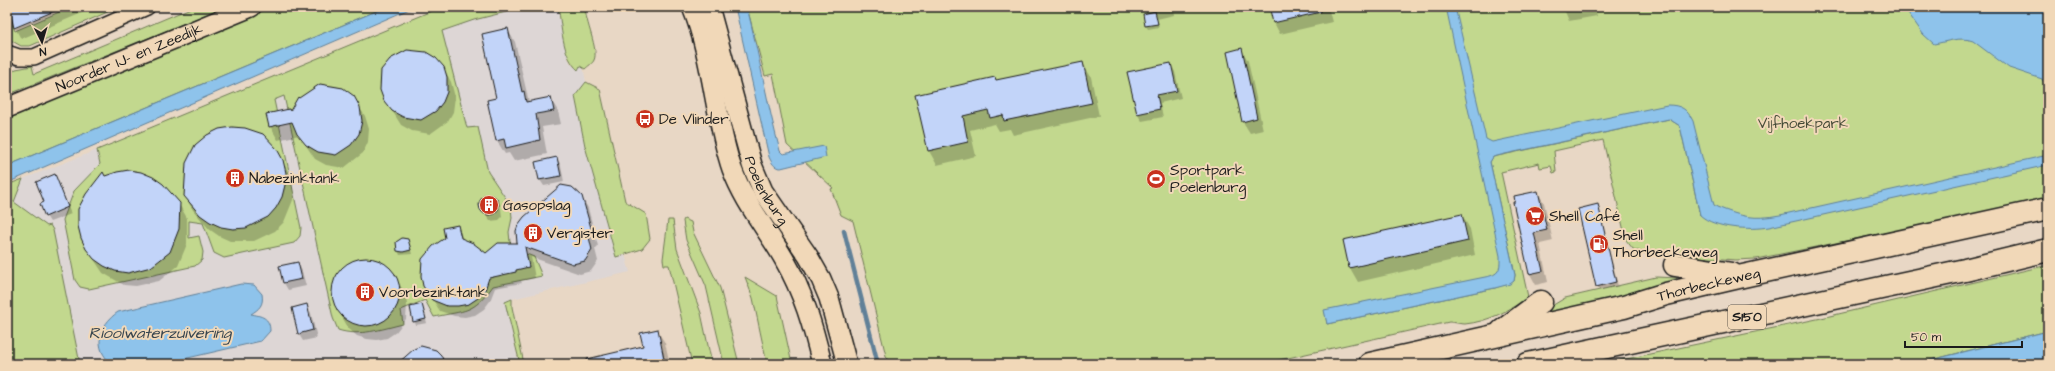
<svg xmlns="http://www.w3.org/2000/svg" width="2055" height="371" font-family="'Architects Daughter',sans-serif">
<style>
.built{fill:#ddd6d5}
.green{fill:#c2d88e;stroke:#6f7a55;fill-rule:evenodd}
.water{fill:#8ec3eb;stroke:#608098}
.shadow{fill:#0003}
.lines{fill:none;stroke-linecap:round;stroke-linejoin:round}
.stream{stroke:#608098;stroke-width:4.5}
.building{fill:#c2d4f9;stroke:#1c1c1c}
.minor-casing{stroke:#1c1c1c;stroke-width:18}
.tertiary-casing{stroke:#1c1c1c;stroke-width:22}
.primary-casing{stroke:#1c1c1c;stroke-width:25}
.minor{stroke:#f1d8b8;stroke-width:15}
.tertiary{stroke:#f1d8b8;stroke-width:19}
.primary{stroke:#f1d8b8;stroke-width:22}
.labels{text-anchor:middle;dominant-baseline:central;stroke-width:4;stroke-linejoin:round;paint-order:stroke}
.shield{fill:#f1d8b8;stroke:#5c544b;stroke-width:1}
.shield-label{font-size:14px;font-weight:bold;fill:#1c1c1c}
.street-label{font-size:15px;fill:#1c1c1c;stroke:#f1d8b8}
.poi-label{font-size:15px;fill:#1c1c1c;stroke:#f1d8b8;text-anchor:start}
.park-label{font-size:15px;fill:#464b38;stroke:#f1d8b8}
.water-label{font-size:16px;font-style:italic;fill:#384650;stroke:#f1d8b8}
</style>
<rect width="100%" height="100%" fill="#e8d7c5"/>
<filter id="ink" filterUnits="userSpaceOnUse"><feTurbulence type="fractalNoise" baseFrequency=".025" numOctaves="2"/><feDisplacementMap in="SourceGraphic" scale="8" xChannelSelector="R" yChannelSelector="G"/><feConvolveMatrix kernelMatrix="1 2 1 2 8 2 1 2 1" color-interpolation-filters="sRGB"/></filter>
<g filter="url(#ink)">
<path class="built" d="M441,7H557L568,58L571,64L578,69L580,66L583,67L586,82L575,96L585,146L616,257L625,255L630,272L512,299L505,302L519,364H7V205L14,202L23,179L97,150Z"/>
<path class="green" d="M71,7H119L30,46H21L7,38V24L11,22L15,31Z
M193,7H225L7,95V76L16,69L32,66L34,74Z
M272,7H386L7,166V116Z
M441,7H526L474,20L442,31L467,128L478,127L488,172L511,206L512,218L509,232L510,242L519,251L534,257L542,276L493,286C473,314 466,310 434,317L425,300L401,310L403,324C382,329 359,337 338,330L333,318L284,96L274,100L301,228L300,236L294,243L224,258L214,253L203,223L189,221V238L199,236L203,252L202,260L195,266L89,289L80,287L75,280L63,220L74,191L100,164L97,150Z
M556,7H585C585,21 599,50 594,60C593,63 588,66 585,69L580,66L578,70C563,57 562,31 559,12Z
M747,7H2048V196L2026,207L1947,225L1890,232L1756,259L1736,260L1645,253L1633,249L1626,240L1603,140L1554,151L1556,172L1553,173L1551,166L1540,168L1539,163L1501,172L1528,297C1511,310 1487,322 1465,324C1460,324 1454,322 1449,322L1261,364H888L853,221L841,215L831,189L833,188L787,145L773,74L765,76ZM1680,114L1700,215L1680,126L1669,119L1493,157L1490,162L1515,275L1514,281L1495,288L1327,324L1325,312L1508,276L1483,151Z
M586,82L600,89L625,201L646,214L650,239L642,249L616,257L585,146L575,96Z
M23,179L14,202L47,226L50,225L53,230L80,364H7V185Z
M684,219L691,222L693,232L720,288L739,364H724L706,286L686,240L683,221Z
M668,220H673L677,249L701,313L712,364H692L669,265H664L663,259Z
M2048,265V331L1914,364H1602L1817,319Z
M745,277L777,296L792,364H767L753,298Z
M1656,277L1677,278L1674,286L1548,314L1545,310L1565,298Z
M512,299V307L524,364H520L505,302Z"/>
<path class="water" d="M386,7H414L7,183V166Z
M735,7H747C759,55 767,103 780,151L783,154L824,146L826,157L781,168C774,168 772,163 769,157Z
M1446,7H1455L1486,139L1492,142L1667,105C1681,105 1687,109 1693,121L1714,205L1717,207C1743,217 1753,220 1780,215L2048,155V165L1769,227C1750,230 1715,229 1700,215L1680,126L1669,119L1505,154L1493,157L1490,162L1515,275L1514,281L1510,284L1495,288L1327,324L1324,310L1490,276C1501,273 1500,266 1500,256Z
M1904,7H2048V90L2042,79L2009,68L1973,41C1960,36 1946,42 1934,44L1923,34Z
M241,284L254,285L262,294C264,305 259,309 251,314C261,316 270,317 270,331L261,341L162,364H112C92,348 99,325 118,312Z
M2048,331V364H1914H1915Z"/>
<path class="shadow" d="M10,7H96L21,39L15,28Z
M900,7H910L901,9Z
M1152,7H1173L1174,15L1157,19L1159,27L1148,29L1146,26L1154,12Z
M1281,7H1328L1332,22L1280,34L1274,23L1271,10Z
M1563,7H1595L1597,16L1569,21Z
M507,29L515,42L529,102L550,98L558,111L561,124L542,127L547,154L514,161L509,153L505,154L497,141L498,98Z
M1242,50L1248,61L1263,130L1250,133L1243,122Z
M1083,63L1091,77L1099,116L1013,135L1010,129L999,131L995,124L970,130L976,156L937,165L929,151L917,95L997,81Z
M1171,64L1175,72L1181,98L1160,103L1163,117L1142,121L1137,114Z
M443,67L451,82L455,97L453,112L448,121L430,134L412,131L401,125L383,96Z
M320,85L336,86L350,93L365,116L369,129L368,142L363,153L344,168L326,165L315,159L299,135L278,140L270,126L290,112L299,99Z
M276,149L290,175L293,188V200L284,222L275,231L254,241H230L219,236L209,229L193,210L185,196Z
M557,159L561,165L564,182L544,186L540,180Z
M55,175L71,214L50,222L46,216L45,203Z
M105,177L179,204L187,218V244L178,266L159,281L136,286L124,285L103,273L87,249Z
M572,187L578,191L588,208L598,246L595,249L598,261L591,271L580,274L531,257L535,278L521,281L522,283L495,288L490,301L484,309L475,315L465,317L454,316L440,311L431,297L446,239L457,226L464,241L486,255L518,244Z
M1538,192L1544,203L1553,241L1540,244L1548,282L1536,285L1530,274L1514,203Z
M493,197L501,208L502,217L499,220L490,221L480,205L484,198Z
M1598,205L1618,286L1599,290L1597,286Z
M1462,215L1470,229L1475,255L1358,282L1350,268Z
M409,244L412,254L400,255L398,251Z
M357,259H373L388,266L405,293L407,304L406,319L396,332L387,338L377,340L367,339L357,336L349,329L335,305L332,295L333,285L337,275L343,267Z
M298,263L302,271L306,286L288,290L284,283Z
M307,305L311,313L317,338L303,341L298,333Z
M422,305L427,323L416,325L414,321Z
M657,330L665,343L670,364H567L644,347Z
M332,362L333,364H320Z"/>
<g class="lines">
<path class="stream" d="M844,231L878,364"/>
</g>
<path class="building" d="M9,7H64L14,28Z
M1282,7H1321V12L1273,23L1270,10Z
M1155,11L1158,24L1145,26L1143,14Z
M508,28L522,92L524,91L526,102L551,97L554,111L536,114L540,140L506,148L504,139L496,141L487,100L496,98L482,34Z
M1242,48L1257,118L1242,122L1227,52Z
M407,50L426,52L436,58L444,67L447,77V92L443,102L436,111L421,120L403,117L392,111L384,101L380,90L381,70L390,59Z
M1083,62L1092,103L1004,121L1003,115L990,118L988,110L963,116L968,142L928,151L915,95L995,77L996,80Z
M1171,63L1177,91L1157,95L1160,109L1137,114L1127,72Z
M320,84L343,88L354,96L360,107L362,121L359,134L351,145L336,155L318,152L306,145L297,134L292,122L269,127L266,114L289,109L290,111L298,97L299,98Z
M232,127L245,128L263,134L277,149L283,160L286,173L285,185L282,197L276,208L268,217L246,228L233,229L221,227L210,222L200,215L184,196L186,163L195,145L207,135L219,129Z
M557,157L561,176L539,180L535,162Z
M129,170L141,172L153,177L163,184L180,203L179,229L170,252L151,267L128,273L115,271L104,266L94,259L86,249L81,238L78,226V209L86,194L103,172L105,176L117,172Z
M55,174L68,207L45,217L40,204L44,202L36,182Z
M561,185L572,187L582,196L593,235L589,237L592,250L585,261L573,264L525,247L529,267L516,270V272L489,278L485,290L478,298L469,304L458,306H447L432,300L423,286L421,276L422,259L433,246L445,238L443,228L458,225L461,238L473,243L486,253L498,243H517L516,231L518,225L524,217Z
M1538,191L1547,230L1534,233L1543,271L1529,274L1513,202H1515L1514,196Z
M479 205a10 10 0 1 1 20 0a10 10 0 1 1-20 0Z
M1598,204L1616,282L1596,287L1578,209Z
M1462,214L1468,241L1349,268L1343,240Z
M402,238L408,239L411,250L403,252L397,251L396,242Z
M332 292a34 34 0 1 1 68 0a34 34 0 1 1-68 0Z
M298,262L302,279L283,283L279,266Z
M307,304L313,330L298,334L292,308Z
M422,304L426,319L413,322L410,307Z
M658,329L665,364H588L587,359L643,346L640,333Z
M421,346L436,350L441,355L445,364H397L414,349Z"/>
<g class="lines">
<g class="minor-casing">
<path id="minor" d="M7,53L19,57H34L147,7"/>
</g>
<g class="tertiary-casing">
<g id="tertiary">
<path d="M692,7C713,59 714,116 732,169C744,202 767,229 784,259C803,292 813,326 822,364"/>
<path id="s1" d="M709,7L752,165L763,191L808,256L821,279L829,298L847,364"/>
<path id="s2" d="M7,108L251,7"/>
</g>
</g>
<g class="primary-casing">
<g id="primary">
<path d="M1675,265L1732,274"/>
<path d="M1502,331L1541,302"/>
<path id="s3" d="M1370,364L1624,307L1666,294L1743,276L2048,209"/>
<path d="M1528,364L1965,270L2048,250"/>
</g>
</g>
<use href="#minor" class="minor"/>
<use href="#tertiary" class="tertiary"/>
<use href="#primary" class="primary"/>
</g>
</g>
<defs>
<g id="bus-disc" transform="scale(1)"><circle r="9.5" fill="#c8321e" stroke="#f1d8b8"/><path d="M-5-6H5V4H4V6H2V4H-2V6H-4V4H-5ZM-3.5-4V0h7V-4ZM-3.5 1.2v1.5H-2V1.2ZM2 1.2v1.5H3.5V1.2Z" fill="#fff"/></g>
<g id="building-disc" transform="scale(1)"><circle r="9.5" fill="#c8321e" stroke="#f1d8b8"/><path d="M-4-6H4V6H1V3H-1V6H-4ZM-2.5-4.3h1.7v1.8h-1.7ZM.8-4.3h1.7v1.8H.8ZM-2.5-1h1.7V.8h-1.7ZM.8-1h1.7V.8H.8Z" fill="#fff"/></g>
<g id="stadium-disc" transform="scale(1)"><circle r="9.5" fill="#c8321e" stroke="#f1d8b8"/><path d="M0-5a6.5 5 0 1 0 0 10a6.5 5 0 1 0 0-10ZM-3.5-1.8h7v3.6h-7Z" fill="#fff"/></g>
<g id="supermarket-disc" transform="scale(1)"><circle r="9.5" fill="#c8321e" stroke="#f1d8b8"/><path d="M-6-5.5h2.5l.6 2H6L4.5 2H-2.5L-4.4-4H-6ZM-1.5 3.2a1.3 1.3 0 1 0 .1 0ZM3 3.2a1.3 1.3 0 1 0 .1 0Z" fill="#fff"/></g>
<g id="fuel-disc" transform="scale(1)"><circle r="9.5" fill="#c8321e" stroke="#f1d8b8"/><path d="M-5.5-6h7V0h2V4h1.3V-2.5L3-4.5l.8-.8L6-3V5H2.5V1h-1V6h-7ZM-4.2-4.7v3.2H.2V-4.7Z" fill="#fff"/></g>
</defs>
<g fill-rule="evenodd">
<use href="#bus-disc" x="645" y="119"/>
<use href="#building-disc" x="235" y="178"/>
<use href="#stadium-disc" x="1156" y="179"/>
<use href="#building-disc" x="489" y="205"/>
<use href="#supermarket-disc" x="1535" y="216"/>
<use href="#building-disc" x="533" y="233"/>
<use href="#fuel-disc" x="1599" y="244"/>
<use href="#building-disc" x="365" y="292"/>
</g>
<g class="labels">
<rect class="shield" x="1728" y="305" width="38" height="24" rx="3"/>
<g class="shield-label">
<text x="1747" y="317">S150</text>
</g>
<g class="street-label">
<text stroke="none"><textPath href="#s2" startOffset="132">Noorder IJ- en Zeedijk</textPath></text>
<text stroke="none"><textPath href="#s1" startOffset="193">Poelenburg</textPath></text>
<text stroke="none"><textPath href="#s3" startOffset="348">Thorbeckeweg</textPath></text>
</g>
<g class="poi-label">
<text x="659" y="119">De Vlinder</text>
<text x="1170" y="170">Sportpark<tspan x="1170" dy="17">Poelenburg</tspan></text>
<text x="249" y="178">Nabezinktank</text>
<text x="503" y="205">Gasopslag</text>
<text x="1549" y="216">Shell Café</text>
<text x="547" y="233">Vergister</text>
<text x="1613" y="235">Shell<tspan x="1613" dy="17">Thorbeckeweg</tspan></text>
<text x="379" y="292">Voorbezinktank</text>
</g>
<g class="park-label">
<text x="1803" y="123">Vijfhoekpark</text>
</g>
<g class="water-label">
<text x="160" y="333">Rioolwaterzuivering</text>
</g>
</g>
<rect width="2055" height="371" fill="none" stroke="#f1d8b8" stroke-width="24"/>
<rect x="12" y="12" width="2031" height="347" fill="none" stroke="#1c1c1c" stroke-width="1.5" filter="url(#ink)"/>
<g transform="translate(42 42) rotate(175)" stroke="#f1d8b8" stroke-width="3" paint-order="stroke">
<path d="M0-3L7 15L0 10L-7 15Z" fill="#1c1c1c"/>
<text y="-6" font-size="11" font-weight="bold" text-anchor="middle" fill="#1c1c1c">N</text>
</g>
<path d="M1905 341v6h117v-6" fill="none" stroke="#1c1c1c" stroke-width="2"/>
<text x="1911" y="341" font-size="12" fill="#1c1c1c" stroke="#f1d8b8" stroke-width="3" paint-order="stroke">50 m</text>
</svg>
